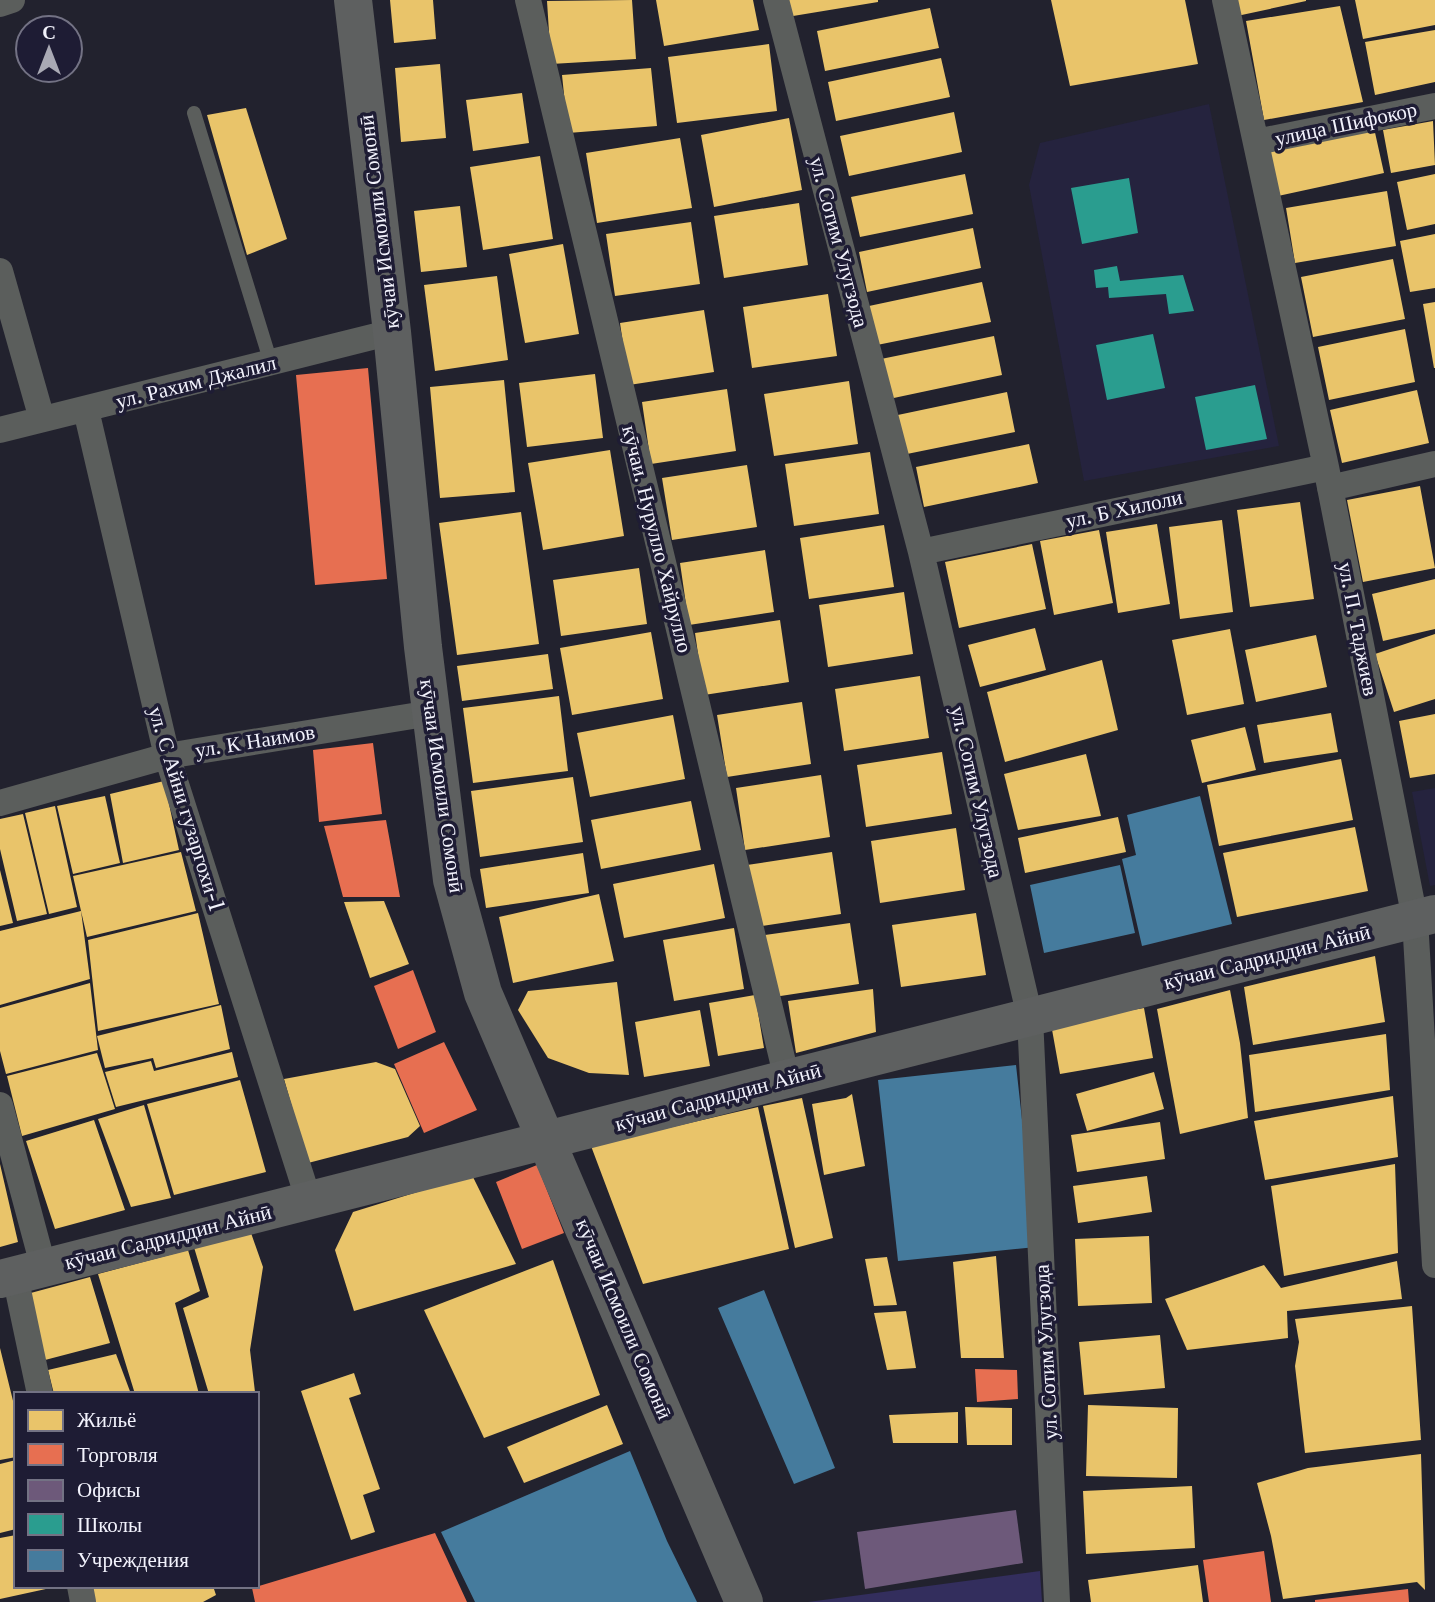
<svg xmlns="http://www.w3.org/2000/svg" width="1435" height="1602" font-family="'Libre Baskerville',serif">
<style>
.built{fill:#25233e}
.green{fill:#332e5d}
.homes{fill:#e9c46a}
.shops{fill:#e76f51}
.offices{fill:#6d597a}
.schools{fill:#2a9d8f}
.public{fill:#457b9d}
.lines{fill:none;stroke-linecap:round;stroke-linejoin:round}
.lane{stroke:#5b5e5c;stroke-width:14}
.street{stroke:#5b5e5c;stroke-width:26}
.secondary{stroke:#5e6060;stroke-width:38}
.labels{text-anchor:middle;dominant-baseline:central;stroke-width:7;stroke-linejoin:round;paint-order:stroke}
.street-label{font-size:21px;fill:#f2f2fc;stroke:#1e1c34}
</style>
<rect width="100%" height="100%" fill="#22222e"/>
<path class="built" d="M1209,104L1279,446L1084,481L1029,185L1040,143Z
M1435,788V885L1430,886L1412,792Z"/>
<path class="green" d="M1040,1571L1042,1602H808Z"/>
<path class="homes" d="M390,0H433L436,39L394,43Z
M632,0L636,59L551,64L547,1Z
M656,0H753L759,30L664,46Z
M784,0H878V2L787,17Z
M1051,0H1185L1198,64L1070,86Z
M1234,0H1306V1L1237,16Z
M1355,0H1435V25L1363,39Z
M1340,6L1363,102L1264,120L1246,21Z
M930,8L939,48L825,71L817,31Z
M1435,30V82L1375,95L1365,42Z
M769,44L777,111L677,123L668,57Z
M941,58L950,97L836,121L828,82Z
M440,64L446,138L401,142L395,68Z
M651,68L657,126L568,133L562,75Z
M522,93L529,143L473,151L466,100Z
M246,108L287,239L247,255L207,115Z
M954,112L962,152L849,176L840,136Z
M789,118L802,190L714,207L701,135Z
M1433,121L1435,165L1391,173L1383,130Z
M1374,128L1384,173L1278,196L1268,151Z
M680,138L692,208L597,223L586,153Z
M540,156L553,239L483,250L470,167Z
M965,174L973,214L860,237L851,197Z
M1435,174V224L1407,230L1397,182Z
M1387,191L1396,246L1295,263L1286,208Z
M799,203L808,265L724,278L714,216Z
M460,206L467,267L421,272L414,211Z
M691,222L700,284L615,296L606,234Z
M973,228L981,268L867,292L859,252Z
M1435,234V288L1410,292L1400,241Z
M563,244L579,334L525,343L509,254Z
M1393,259L1405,319L1313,337L1301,277Z
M497,276L508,360L435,371L424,285Z
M982,282L991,322L877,345L869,306Z
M828,294L837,356L752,368L743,307Z
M1435,302V368H1434L1423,304Z
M704,310L714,372L629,385L620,323Z
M1405,329L1415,382L1329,400L1318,347Z
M994,336L1002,375L889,399L881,359Z
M595,374L603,438L527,447L519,383Z
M504,380L515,492L440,498L430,387Z
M849,381L858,444L774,456L764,394Z
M727,389L736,451L651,464L642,402Z
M1417,390L1429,443L1342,463L1330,410Z
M1007,392L1015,432L902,455L893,416Z
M1029,444L1038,483L924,507L916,467Z
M610,450L624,536L543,550L528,463Z
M870,452L879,514L794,526L785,464Z
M747,465L757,527L672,540L662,478Z
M1420,486L1435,568L1363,582L1347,500Z
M1300,502L1314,599L1250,607L1237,510Z
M521,512L539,644L457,655L439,523Z
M1222,520L1233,612L1180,619L1169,527Z
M1157,524L1170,604L1118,613L1106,532Z
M884,525L894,587L809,599L800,538Z
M1099,530L1113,603L1054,615L1040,541Z
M1032,544L1046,609L959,628L945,562Z
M765,550L774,612L689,625L680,563Z
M639,568L647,624L561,636L553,580Z
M1435,579V629L1383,641L1372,594Z
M904,592L913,654L828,667L819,605Z
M780,620L789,682L704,695L695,633Z
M1035,628L1046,670L980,687L968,645Z
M1230,629L1244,704L1187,715L1172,640Z
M651,632L663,699L572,715L560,648Z
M1435,634V699L1394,712L1375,654Z
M1316,635L1327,687L1256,702L1245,650Z
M548,654L553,689L462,701L457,666Z
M1102,660L1118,730L1005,762L987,692Z
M920,676L929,738L844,751L835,689Z
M559,696L568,771L473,783L463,708Z
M802,702L811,764L727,777L717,715Z
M1331,713L1338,752L1264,763L1257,725Z
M1435,714V774L1410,778L1399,721Z
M673,715L685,779L590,797L577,733Z
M1245,727L1256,770L1202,783L1191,740Z
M942,752L952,814L866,827L857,765Z
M1086,754L1101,816L1018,830L1004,774Z
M1341,759L1353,820L1219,846L1207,785Z
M821,775L830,837L745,850L736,788Z
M573,777L583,842L480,857L471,791Z
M164,781L179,850L123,863L110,794Z
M105,796L120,863L73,874L57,806Z
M691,801L701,850L601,869L591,820Z
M55,806L77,907L49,914L25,813Z
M23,814L47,914L17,921L0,849V819Z
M1118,817L1126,852L1025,873L1018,838Z
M1355,827L1368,891L1237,917L1223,853Z
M956,828L965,890L880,903L871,841Z
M181,852L196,911L87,937L73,876Z
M832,852L841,914L756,927L747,865Z
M583,853L589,893L486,908L480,869Z
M714,864L725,918L624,938L613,884Z
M0,870L13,923L0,926Z
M599,894L614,961L513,983L499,917Z
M384,901L409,964L370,978L344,902Z
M81,911L90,979L0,1005V931Z
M198,913L219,1004L98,1031L88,940Z
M976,913L986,975L901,987L892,925Z
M850,923L859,984L774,997L765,935Z
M734,928L744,989L674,1001L663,940Z
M1375,956L1385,1022L1253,1045L1244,987Z
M617,982L629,1075L589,1073L548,1058L518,1010L528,991Z
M90,983L98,1050L6,1074L0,1051V1008Z
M873,989L876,1032L796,1053L788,1001Z
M1230,990L1240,1043L1248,1118L1180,1134L1157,1009Z
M755,995L764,1048L718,1056L709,1003Z
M221,1005L230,1049L156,1068L153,1058L105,1068L97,1036Z
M1144,1008L1153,1058L1060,1074L1051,1024Z
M700,1010L710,1066L644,1077L635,1022Z
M1386,1034L1390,1090L1255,1112L1249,1055Z
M232,1052L238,1077L116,1107L105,1072L151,1061L154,1071Z
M97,1053L115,1109L22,1136L7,1076Z
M376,1062L395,1069L420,1126L408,1137L308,1163L284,1079Z
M1154,1072L1164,1109L1087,1131L1076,1094Z
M240,1080L266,1172L174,1195L147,1104Z
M852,1094L865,1166L824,1175L812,1104L846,1098Z
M1393,1096L1398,1157L1265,1180L1254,1121Z
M802,1098L833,1238L795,1248L763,1106Z
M144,1105L171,1198L131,1207L98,1119Z
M758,1107L789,1249L643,1284L591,1146Z
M94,1120L125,1210L55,1229L26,1141Z
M1160,1122L1165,1159L1077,1172L1071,1135Z
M0,1164L18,1242L0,1247Z
M1395,1164L1398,1253L1284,1276L1271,1186Z
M472,1175L516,1264L354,1311L335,1250L353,1212Z
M1147,1176L1152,1212L1078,1223L1073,1186Z
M251,1233L263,1267L250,1350L255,1392L209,1394L183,1308L209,1297L193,1244Z
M1149,1236L1152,1303L1078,1306L1075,1239Z
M188,1250L200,1291L175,1303L199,1394H135L98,1274Z
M996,1256L1004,1358H961L953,1262Z
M887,1257L897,1305L874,1306L865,1259Z
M553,1260L600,1395L484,1438L424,1310Z
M1397,1261L1402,1299L1287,1311L1288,1338L1187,1350L1165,1299L1264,1265L1281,1288Z
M90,1277L110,1343L45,1360L27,1294Z
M1412,1306L1421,1440L1305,1453L1295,1366L1299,1342L1295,1319Z
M906,1311L916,1368L887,1370L874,1313Z
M1160,1335L1165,1388L1084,1395L1079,1342Z
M0,1348L16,1413V1457L0,1460Z
M116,1354L131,1394H54L48,1370Z
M354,1373L361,1394L349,1398L380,1489L363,1495L375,1532L351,1540L301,1391Z
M607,1405L623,1444L524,1483L507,1447Z
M1088,1405L1178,1408L1177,1478L1086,1476Z
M965,1407L1012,1408V1445H967Z
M958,1412V1443H893L889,1415Z
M1421,1454L1425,1590L1417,1582L1283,1599L1271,1536L1257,1483L1308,1468Z
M16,1460V1529L0,1533V1464Z
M1192,1486L1195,1548L1086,1554L1083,1491Z
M16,1535V1586L55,1587L0,1599V1538Z
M1198,1565L1203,1602H1091L1088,1580Z
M90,1586H213L216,1595L203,1602H94Z"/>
<path class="shops" d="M368,368L387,579L315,585L296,375Z
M373,743L382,814L319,822L313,750Z
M386,820L400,897H343L324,826Z
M413,970L436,1032L398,1049L374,986Z
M444,1042L477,1110L424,1133L394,1064Z
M537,1165L564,1233L522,1249L496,1182Z
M975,1369L1017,1370L1018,1399L977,1402Z
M435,1533L467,1602H255L252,1588Z
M1264,1551L1271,1602H1209L1203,1560Z
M1408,1589L1409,1602H1315V1600Z"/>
<path class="offices" d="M1016,1510L1023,1563L865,1589L857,1532Z"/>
<path class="schools" d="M1129,178L1138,233L1082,244L1071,188Z
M1117,266L1120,281L1183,275L1194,311L1169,314L1166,294L1109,298L1108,287L1096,288L1094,270Z
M1153,334L1165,388L1107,400L1096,345Z
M1255,385L1267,439L1206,450L1195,397Z"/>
<path class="public" d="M1200,796L1232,924L1142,946L1122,859L1136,855L1127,815Z
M1120,865L1135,933L1044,953L1030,885Z
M1016,1065L1036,1247L898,1261L878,1080Z
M764,1290L835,1468L794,1484L718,1308Z
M630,1451L667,1541L697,1602H475L441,1532Z"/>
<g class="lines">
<path class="lane" d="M194,113L271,363"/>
<path class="street" d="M528,0L787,1079
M776,0L921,552L1030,1017L1057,1602
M1225,0L1326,467L1415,919L1435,1265
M0,4L12,0
M1256,142L1435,106
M0,271L42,419
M86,410L167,756L309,1201
M0,430L392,332
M1330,488L1435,464
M921,552L1326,467
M0,803L167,756L431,713
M0,1105L44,1269
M15,1276L40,1394
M80,1586L83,1602"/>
<path class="secondary" d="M353,0L392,332L423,647L452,880L483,993L744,1602
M0,1279L1435,914"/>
</g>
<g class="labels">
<g class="street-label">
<text transform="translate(1346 124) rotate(-12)">улица Шифокор</text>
<text transform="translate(379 222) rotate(-97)">кӯчаи Исмоили Сомонӣ</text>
<text transform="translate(839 242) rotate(75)">ул. Сотим Улугзода</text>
<text transform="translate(196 382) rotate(-14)">ул. Рахим Джалил</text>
<text transform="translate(1124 509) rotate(-12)">ул. Б Хилоли</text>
<text transform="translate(657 539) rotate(76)">кӯчаи. Нурулло Хайрулло</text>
<text transform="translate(1358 629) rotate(79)">ул. П. Таджиев</text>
<text transform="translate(255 741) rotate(-9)">ул. К Наимов</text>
<text transform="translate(442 786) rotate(82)">кӯчаи Исмоили Сомонӣ</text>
<text transform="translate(977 792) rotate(77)">ул. Сотим Улугзода</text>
<text transform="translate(186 809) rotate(73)">ул. С Айни гузаргохи-1</text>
<text transform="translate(1267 957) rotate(-14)">кӯчаи Садриддин Айнӣ</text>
<text transform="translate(718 1097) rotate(-15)">кӯчаи Садриддин Айнӣ</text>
<text transform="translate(168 1237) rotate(-14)">кӯчаи Садриддин Айнӣ</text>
<text transform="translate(624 1319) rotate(67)">кӯчаи Исмоили Сомонӣ</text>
<text transform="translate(1046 1352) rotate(-93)">ул. Сотим Улугзода</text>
</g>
</g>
<rect x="14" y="1392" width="245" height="196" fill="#1e1c34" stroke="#737284" stroke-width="2"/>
<rect x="28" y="1410" width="35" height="21" fill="#e9c46a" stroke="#737284" stroke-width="2"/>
<text x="77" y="1427" font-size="21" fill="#f2f2fc">Жильё</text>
<rect x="28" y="1444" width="35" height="21" fill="#e76f51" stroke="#737284" stroke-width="2"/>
<text x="77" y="1462" font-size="21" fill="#f2f2fc">Торговля</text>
<rect x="28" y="1480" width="35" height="21" fill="#6d597a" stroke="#737284" stroke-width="2"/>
<text x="77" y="1497" font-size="21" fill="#f2f2fc">Офисы</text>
<rect x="28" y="1514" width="35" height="21" fill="#2a9d8f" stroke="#737284" stroke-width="2"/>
<text x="77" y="1532" font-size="21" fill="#f2f2fc">Школы</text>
<rect x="28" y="1550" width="35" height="21" fill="#457b9d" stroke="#737284" stroke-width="2"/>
<text x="77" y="1567" font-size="21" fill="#f2f2fc">Учреждения</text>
<g transform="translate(49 49)"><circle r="33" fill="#1e1c34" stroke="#737284" stroke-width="2"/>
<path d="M0-5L12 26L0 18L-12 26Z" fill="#a9a9b4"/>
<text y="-10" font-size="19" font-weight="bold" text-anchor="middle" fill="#f2f2fc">С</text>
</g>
</svg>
